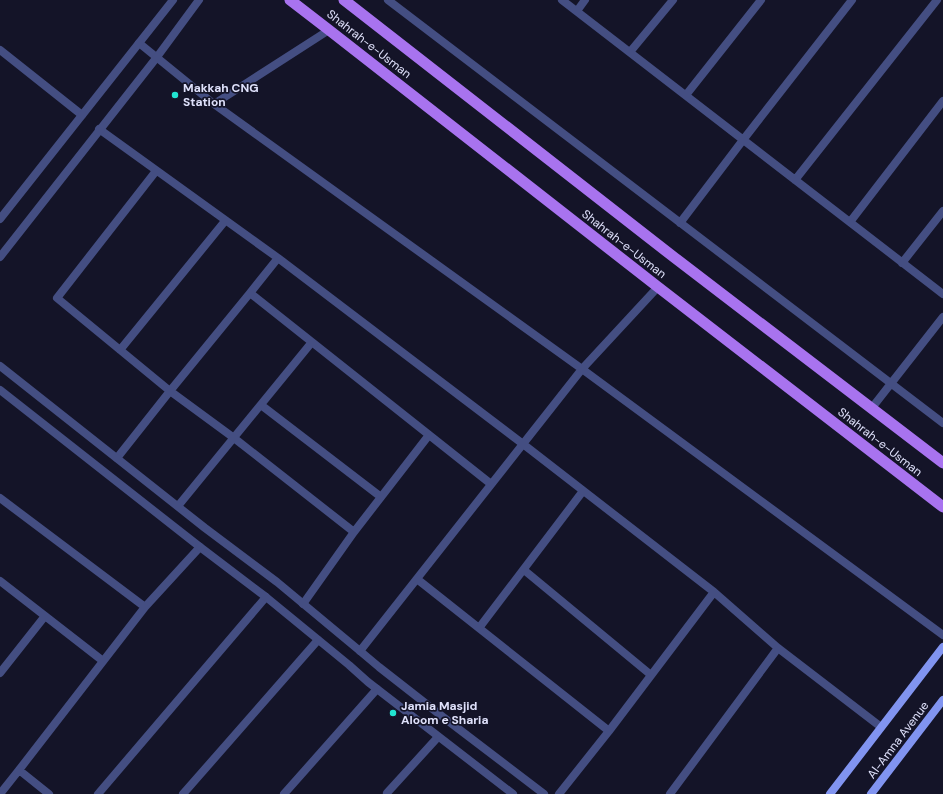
<svg xmlns="http://www.w3.org/2000/svg" width="943" height="794" font-family="'DM Sans',sans-serif">
<style>
.lines{fill:none;stroke-linecap:round;stroke-linejoin:round}
.minor{stroke:#444e82;stroke-width:8}
.tertiary{stroke:#444e82;stroke-width:8}
.secondary{stroke:#8194f0;stroke-width:8}
.primary{stroke:#a873ef;stroke-width:11}
.poi-dot{fill:#21e5d2;stroke:#141428;stroke-width:1.5}
.labels{text-anchor:middle;dominant-baseline:central;stroke-width:3.5;stroke-linejoin:round;paint-order:stroke}
.street-label{font-size:12px;fill:#dfe1fb;stroke:#141428}
.poi-label{font-size:12px;font-weight:bold;fill:#dfe1fb;stroke:#141428;text-anchor:start}
</style>
<rect width="100%" height="100%" fill="#141428"/>
<g class="lines">
<path class="minor" d="M388,0L943,423
M562,0L943,294
M577,11L585,0
M139,43L214,104L329,30
M0,50L82,115
M630,52L673,0
M686,95L761,0
M214,104L582,369L943,635
M99,129L278,258L250,293L491,484
M156,171L57,298L170,391L234,438L354,532
M795,180L937,0
M850,222L943,101
M680,223L743,140L852,0
M278,258L523,444L714,592L609,731L559,794
M902,263L943,211
M120,350L225,221
M261,405L381,497
M871,409L943,317
M117,458L170,391L250,293
M0,498L145,607
M178,506L312,342
M524,570L651,675
M417,579L609,731
M0,581L103,661
M714,592L778,648L881,727
M303,604L354,532L429,435
M479,628L583,491
M360,651L582,369L658,287
M0,673L45,616
M19,770L145,607L200,547
M387,793L438,737
M0,794L19,770L49,794
M98,794L266,597
M183,794L318,640
M284,794L377,689
M670,794L778,648"/>
<path class="tertiary" d="M0,219L173,0
M0,257L157,57L199,0
M0,366L205,528L277,582L360,651L379,667L443,717L544,794
M0,390L200,547L266,597L349,665L368,682L513,794"/>
<path class="secondary" d="M830,794L943,647
M871,794L943,700"/>
<path class="primary" d="M290,0L329,30L658,287L943,507
M344,0L675,258L943,463"/>
</g>
<g class="poi-dot">
<circle cx="175" cy="95" r="4"/>
<circle cx="393" cy="713" r="4"/>
</g>
<g class="labels">
<g class="street-label">
<text transform="translate(369 44) rotate(38)">Shahrah-e-Usman</text>
<text transform="translate(624 244) rotate(38)">Shahrah-e-Usman</text>
<text transform="translate(880 442) rotate(38)">Shahrah-e-Usman</text>
<text transform="translate(898 740) rotate(-53)">Al-Amna Avenue</text>
</g>
<g class="poi-label">
<text x="183" y="88">Makkah CNG<tspan x="183" dy="14">Station</tspan></text>
<text x="401" y="706">Jamia Masjid<tspan x="401" dy="14">Aloom e Sharia</tspan></text>
</g>
</g>
</svg>
